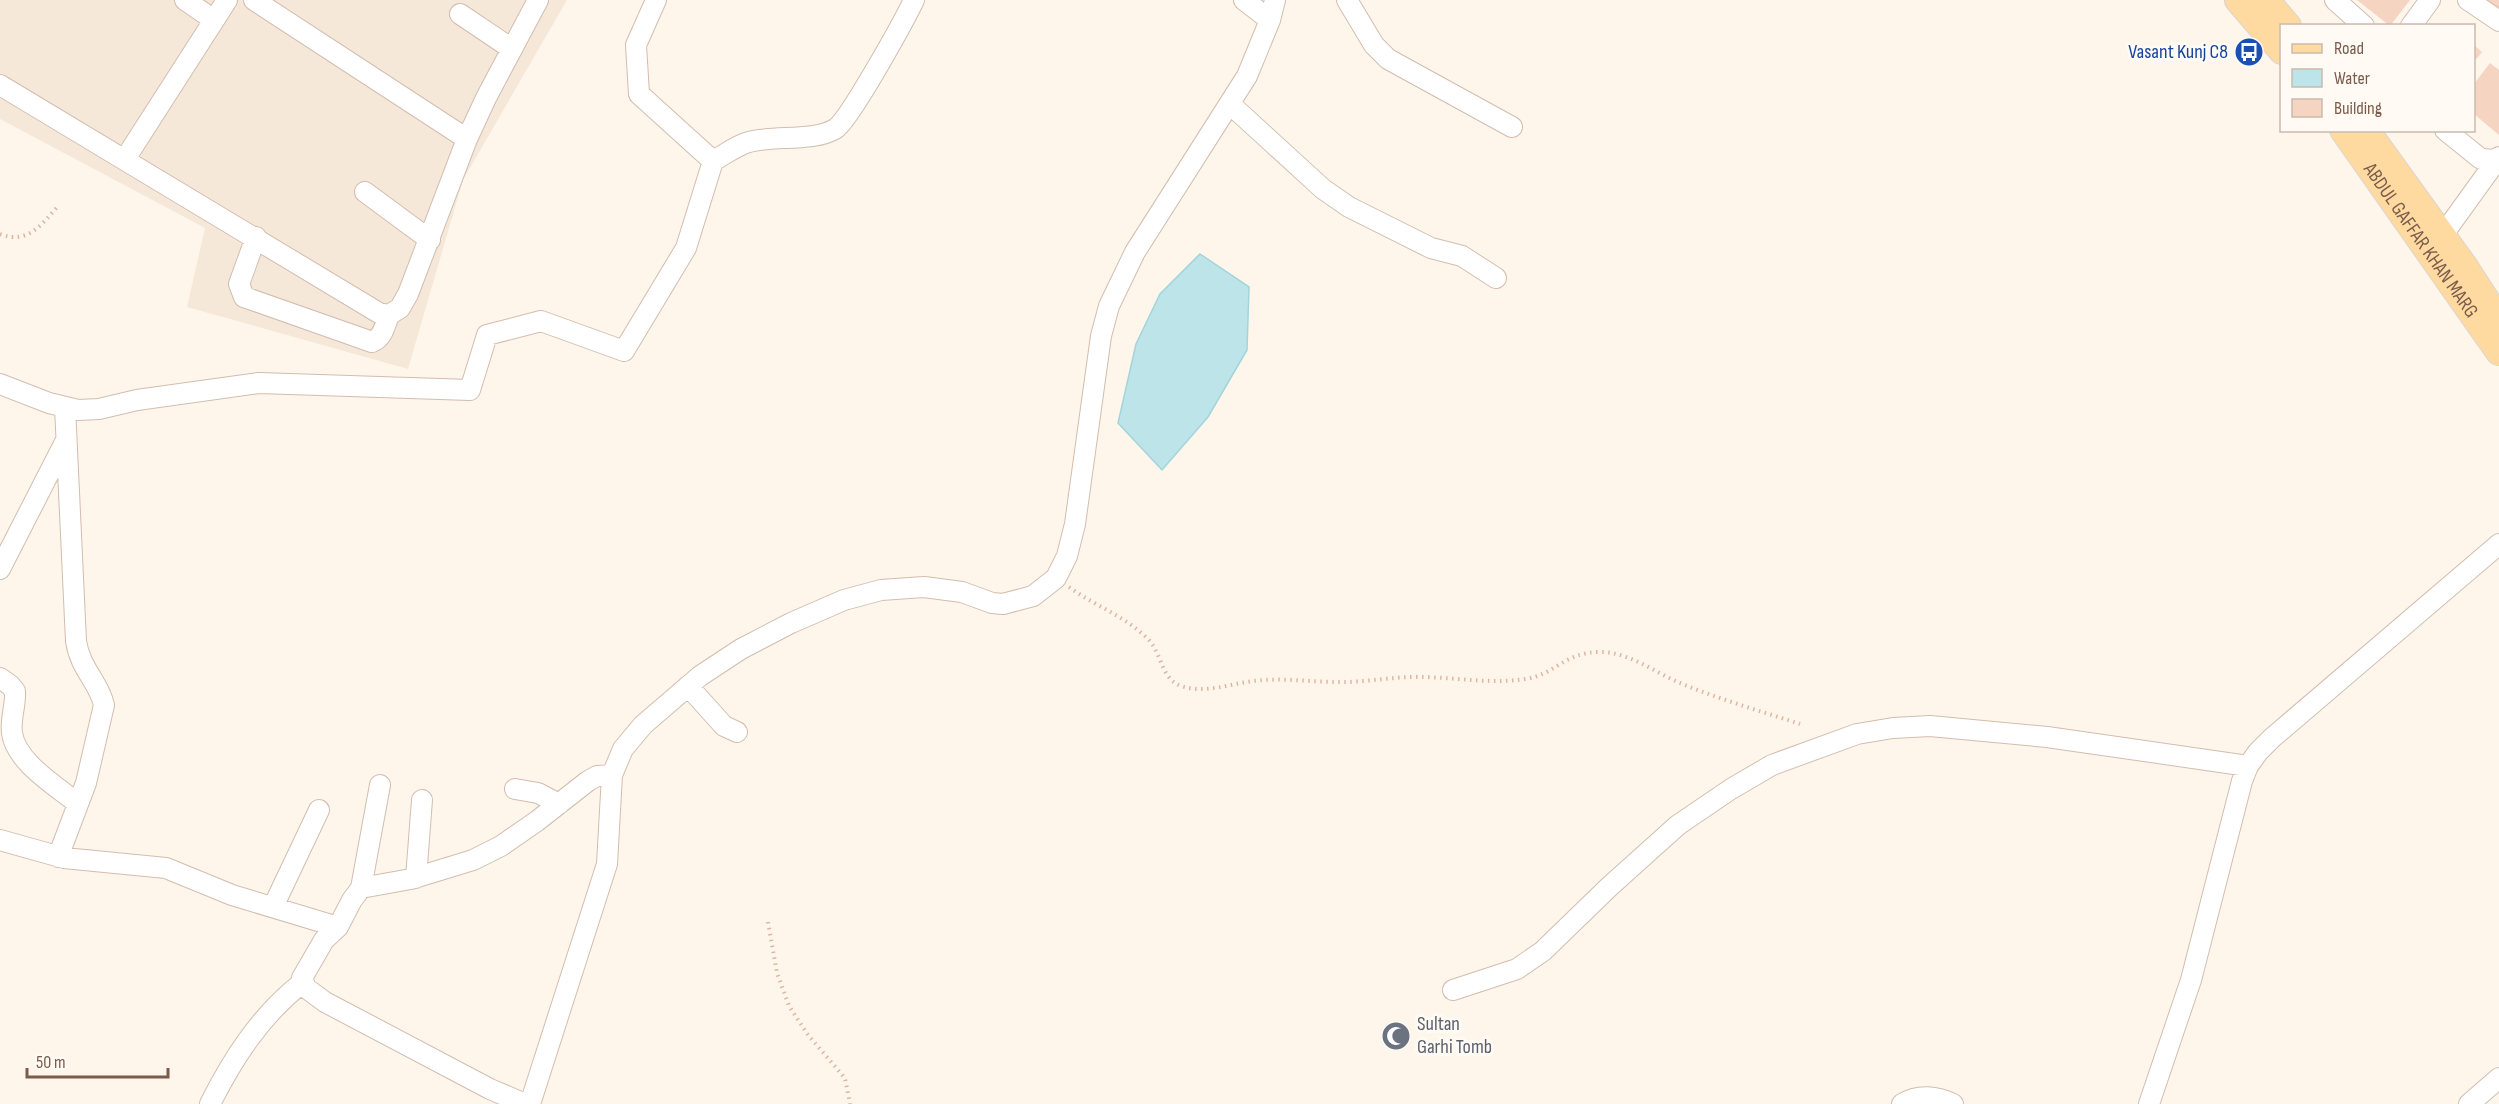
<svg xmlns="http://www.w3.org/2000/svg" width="2499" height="1104" font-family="'Sofia Sans Condensed',sans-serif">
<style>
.residential{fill:#f6e8d9}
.water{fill:#bde4e9;stroke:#a3d4dc;stroke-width:1.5}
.building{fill:#f5d4c1}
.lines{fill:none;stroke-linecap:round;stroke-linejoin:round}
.minor-casing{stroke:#d2bdaf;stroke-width:22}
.major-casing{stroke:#ddd4d0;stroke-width:28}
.path{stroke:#dbb7a3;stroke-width:4;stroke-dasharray:1.5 4.5;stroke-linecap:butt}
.minor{stroke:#fff;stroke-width:20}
.major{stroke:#fedaa1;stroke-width:26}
.labels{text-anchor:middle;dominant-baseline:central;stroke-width:6;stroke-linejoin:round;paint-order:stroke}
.transit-label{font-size:20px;fill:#164399;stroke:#fffaf3;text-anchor:end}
.street-label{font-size:20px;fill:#7b5b4b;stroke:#fffaf3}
.worship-label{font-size:20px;fill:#5b616d;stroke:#fffaf3;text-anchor:start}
</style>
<rect width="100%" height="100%" fill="#fef6eb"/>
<path class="residential" d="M0,0H567L463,180L408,369L187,307L205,228L0,119Z"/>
<path class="water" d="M1200,254L1249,287L1247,350L1208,417L1162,470L1118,423L1136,344L1160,294Z"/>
<path class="building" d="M2357,0H2410L2390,26Z
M2487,0H2499V10Z
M2474,45L2482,52L2474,62Z
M2490,63L2499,70V135L2474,114V84Z"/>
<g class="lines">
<g class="minor-casing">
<path id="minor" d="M185,0L214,20
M254,0L467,139
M1244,0L1270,20
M1347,0L1374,45L1388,59L1512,127
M2335,0L2364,26
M2468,0L2499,21
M460,14L512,49
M2411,26L2430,0
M0,85L379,313L389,315L400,308L408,294L467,139L486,98L538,0
M1230,104L1323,189L1349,207L1431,248L1462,256L1496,278
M2445,130L2481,159L2497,160
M125,159L227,0
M713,161C724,155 737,145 749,142C774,135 813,142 835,129C849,121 905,19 914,0
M365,192L430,240
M2442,236L2499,157
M256,237L239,284L244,297L372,342C383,338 385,325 389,315
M0,384L49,403L78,410L99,409L137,400L259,383L470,390L487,335L541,321L624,351L686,248L713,161L639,94L636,45L656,0
M0,569L65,442
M0,678L10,685L15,691C16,705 10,719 12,733C16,762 55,785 77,803
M688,686L724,726L737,732
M515,789L538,793L559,804
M0,840L64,858L166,868L232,895L338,927
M58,857L86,783L104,705C99,682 80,669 76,641L65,407
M416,878L422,800
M361,888L380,785
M273,907L319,810
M1453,990L1517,969L1543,951L1609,887L1678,825L1731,789L1772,765L1857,734L1893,728L1930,726L2047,737L2248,766
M210,1104C233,1058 261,1015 302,983
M525,1104L490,1089L325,1002L306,988L302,978L324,940L338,927L352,900L361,888L411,879L473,860L501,846L537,821L588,781L597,776L612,775
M530,1104L607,864L612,775L623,749L643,725L700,676L741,649L791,623L844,600L881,590L924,587L962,592L992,603L1003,604L1033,596L1056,578L1067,556L1075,524L1101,336L1109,306L1135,252L1247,76L1270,20L1275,0
M1902,1104C1918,1094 1937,1096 1953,1104
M2149,1104L2191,980L2242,781L2248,766L2258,752L2272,738L2499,544
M2469,1104L2499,1078"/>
</g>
<g class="major-casing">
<g id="major">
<path d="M2238,0L2282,51"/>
<path d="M2266,0L2288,26"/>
<path id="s1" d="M2343,130L2499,352"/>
<path d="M2366,130L2465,267L2499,320"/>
</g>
</g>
<path class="path" d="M0,234C28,245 42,224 59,205
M1069,587C1095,606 1125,616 1148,639C1162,653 1161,679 1181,686C1206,694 1229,684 1253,681C1285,677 1317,683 1348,682C1374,681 1399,676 1425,677C1459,678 1491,684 1525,679C1555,675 1564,652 1600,652C1629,652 1654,672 1680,683C1719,699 1760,711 1800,724
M768,922L777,973L789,1006L808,1035L845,1078L850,1104"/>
<use href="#minor" class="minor"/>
<use href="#major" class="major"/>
</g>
<defs>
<g id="bus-disc" transform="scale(1.5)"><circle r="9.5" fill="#1a4fb4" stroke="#fffaf3"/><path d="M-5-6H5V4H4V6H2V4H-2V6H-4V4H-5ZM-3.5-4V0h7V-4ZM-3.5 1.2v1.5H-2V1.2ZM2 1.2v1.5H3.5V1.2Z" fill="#fff"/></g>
<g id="mosque-disc" transform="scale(1.5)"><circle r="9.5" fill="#6b7280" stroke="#fffaf3"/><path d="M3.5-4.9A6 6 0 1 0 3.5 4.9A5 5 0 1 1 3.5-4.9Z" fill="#fff"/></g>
</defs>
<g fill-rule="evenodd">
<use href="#bus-disc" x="2249" y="52"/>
<use href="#mosque-disc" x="1396" y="1036"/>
</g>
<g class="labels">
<g class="transit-label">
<text x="2228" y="52">Vasant Kunj C8</text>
</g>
<g class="street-label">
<text stroke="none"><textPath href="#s1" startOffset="135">ABDUL GAFFAR KHAN MARG</textPath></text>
</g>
<g class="worship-label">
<text x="1417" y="1024">Sultan<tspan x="1417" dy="23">Garhi Tomb</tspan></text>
</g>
</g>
<rect x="2280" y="24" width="195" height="108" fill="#fffaf3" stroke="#cabab0" stroke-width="1.5"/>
<rect x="2292" y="44" width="30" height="9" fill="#fedaa1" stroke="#cabab0" stroke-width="1.5"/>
<text x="2334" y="54" font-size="18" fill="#7b5b4b">Road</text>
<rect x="2292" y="69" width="30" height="18" fill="#bde4e9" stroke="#cabab0" stroke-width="1.5"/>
<text x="2334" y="84" font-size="18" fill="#7b5b4b">Water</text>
<rect x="2292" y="99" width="30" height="18" fill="#f5d4c1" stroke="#cabab0" stroke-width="1.5"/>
<text x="2334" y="114" font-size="18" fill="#7b5b4b">Building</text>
<path d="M27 1068v9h141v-9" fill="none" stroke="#7b5b4b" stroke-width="3"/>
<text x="36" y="1068" font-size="18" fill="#7b5b4b" stroke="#fffaf3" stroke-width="4.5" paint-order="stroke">50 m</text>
</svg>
